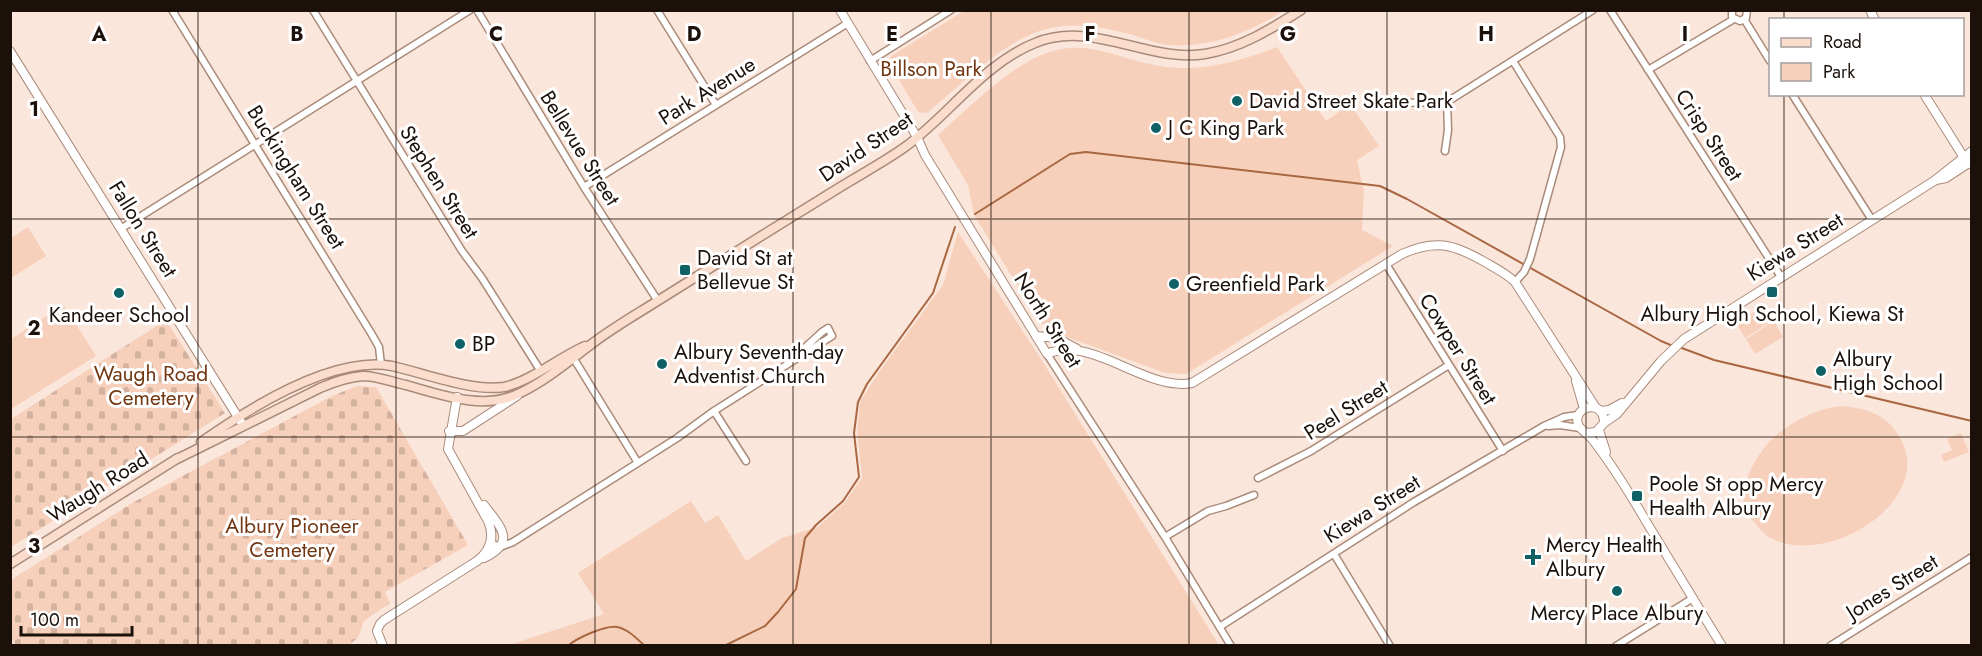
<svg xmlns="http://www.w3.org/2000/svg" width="1982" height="656" font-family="Jost,sans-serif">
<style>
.green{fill:#f7d0bb}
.cemetery{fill:url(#cemetery-stones)}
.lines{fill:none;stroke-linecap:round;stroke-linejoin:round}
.stream{stroke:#a96742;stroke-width:2}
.minor-casing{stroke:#aa8b7a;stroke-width:9}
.tertiary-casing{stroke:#aa8b7a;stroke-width:10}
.secondary-casing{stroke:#aa8b7a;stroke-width:11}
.minor{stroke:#fff;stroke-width:6}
.tertiary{stroke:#fff;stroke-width:8}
.secondary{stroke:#faddcd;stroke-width:8}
.grid{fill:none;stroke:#1b100a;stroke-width:1.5;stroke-opacity:0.55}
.poi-dot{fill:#106165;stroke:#fff;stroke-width:2}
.labels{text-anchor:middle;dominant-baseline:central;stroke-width:6;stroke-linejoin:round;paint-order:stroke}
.park-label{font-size:21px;fill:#713712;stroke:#fff}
.street-label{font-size:21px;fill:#1b100a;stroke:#fff}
.poi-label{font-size:21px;fill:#1b100a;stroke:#fff;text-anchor:start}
.grid-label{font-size:20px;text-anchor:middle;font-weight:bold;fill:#1b100a;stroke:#fff;stroke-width:6;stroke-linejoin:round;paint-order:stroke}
</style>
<defs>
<pattern id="cemetery-stones" width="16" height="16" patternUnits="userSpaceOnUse" patternTransform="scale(1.5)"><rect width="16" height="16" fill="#f7d0bb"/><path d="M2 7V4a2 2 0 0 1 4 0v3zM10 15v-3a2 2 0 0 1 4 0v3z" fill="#d3b29f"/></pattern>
</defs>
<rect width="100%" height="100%" fill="#fbe6dc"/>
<path class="green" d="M964,11V10L1283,11C1246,34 1211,48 1167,45C1157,44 1146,39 1136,36C1103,27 1070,20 1037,32C998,46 959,87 927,113L918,112L890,65L891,56Z
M1277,47L1326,121L1350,104L1379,146L1357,160L1364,191L1362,230L1393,246L1186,374L1165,373L1059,334L1040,322L974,215L968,185L938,135C970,107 1016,59 1057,50C1092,41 1126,61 1160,66C1199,73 1241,61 1277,47Z
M28,227L46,256L11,278V238Z
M958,232L1041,359L1219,645H509L604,614L578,573L691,501L705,523L718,515L746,561L782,538L818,527L845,502L862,478L857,431L860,402L879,372L943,285Z
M64,305L96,356L11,409V339Z
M1764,306L1773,320L1745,338L1736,323Z
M1774,321L1783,337L1755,354L1746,339Z
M1841,406C1866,408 1886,414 1899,436C1938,499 1830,567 1773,539C1767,537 1763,532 1759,528C1753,521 1746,514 1744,505C1741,483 1755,458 1769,442C1788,423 1815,409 1841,406Z
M1961,433L1969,452L1944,462L1941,455L1952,450L1947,439Z"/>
<path class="cemetery" d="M166,320L225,413L11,547V419Z
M357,386L376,387L468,545L385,592L390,603L364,621L358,638L347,646L15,645L11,638V580L132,503L332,396Z"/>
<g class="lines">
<path class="stream" d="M975,214L1070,154L1086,152L1380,186L1407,199L1661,341L1673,346
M1679,347L1714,360L1972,421
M568,646C576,638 606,625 617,627C628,629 637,639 645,646
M724,646L765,626L778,612L796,589L805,538L816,525L843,501L859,477L854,433L858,402L867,384L933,293L955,227"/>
<g class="minor-casing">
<path id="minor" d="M172,10L371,333L379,347L381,365
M313,10L462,251L482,278L540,370
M477,10L584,187L658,301
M657,10L716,105
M1610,10L1781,277
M1732,10V17L1740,21L1746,18L1747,10
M1744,19L1770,61
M870,61L951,10
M1513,61L1560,137L1561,147L1530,259L1524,272L1515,282
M1648,70L1734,19
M1792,94L1872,220
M1398,103L1447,102
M1445,151L1448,130L1447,102L1593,10
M584,187L848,23
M122,228L470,10
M1386,264L1503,451
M1047,354L1165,537L1231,646
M574,359L638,463
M714,411L746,461
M1548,426L1560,425L1580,428
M1258,478L1311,451L1449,365
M1165,537L1208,511L1226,506L1254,495
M491,543L500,547L513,542L677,438L714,411L832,336L828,328L822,332L787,364
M1334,554L1390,646
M1221,626L1414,502L1544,426L1564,417L1578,415
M1616,646L1693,598
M1830,646L1972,557"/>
</g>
<g class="tertiary-casing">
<path id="tertiary" d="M840,10L917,137L925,155L1047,354C1091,334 1146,392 1192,383L1402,254C1435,239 1453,244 1483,261C1495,268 1506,273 1515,282L1596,408
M1870,10L1875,20
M10,51L241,422
M1924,94L1968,164
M1936,180L1946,178L1972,161
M1036,336L1057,338L1077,349
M1576,381L1584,409
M1600,411L1609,410L1622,403
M1604,423L1617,414L1661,361L1684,339L1934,181L1972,151
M1599,430L1606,452
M449,431H463L517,396
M1587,433L1596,432L1604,423C1604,396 1569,408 1579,426C1582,431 1588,434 1592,439C1614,467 1632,497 1650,528C1674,567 1698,606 1722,646
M484,558C517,542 501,527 484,505
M383,646L377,631L380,624L384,620L477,561C491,550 495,537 488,521L448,449L457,397"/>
</g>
<g class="secondary-casing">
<path id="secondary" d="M201,442C248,409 332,355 392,366C424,373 472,392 504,387C529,382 560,357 585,346
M175,460L320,388C334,382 348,377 363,376C377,376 392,382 406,385C441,395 485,411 520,393C547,380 570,360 593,343C614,327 637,314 659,300C715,265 772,229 829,194C854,178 881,164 905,147C949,115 983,64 1035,43C1092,19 1147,63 1205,54C1241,48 1271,29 1301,10
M10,564L178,458"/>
</g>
<use href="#minor" class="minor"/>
<use href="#tertiary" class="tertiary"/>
<use href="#secondary" class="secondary"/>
</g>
<path class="grid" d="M198,10V646M396,10V646M595,10V646M793,10V646M991,10V646M1189,10V646M1387,10V646M1586,10V646M1784,10V20M1784,94V646M10,219H1972M10,437H1972"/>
<g class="poi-dot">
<circle cx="1237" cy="101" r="6"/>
<circle cx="1156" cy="128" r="6"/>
<rect x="679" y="264" width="12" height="12" rx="3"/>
<circle cx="1174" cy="284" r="6"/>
<rect x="1766" y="286" width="12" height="12" rx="3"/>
<circle cx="119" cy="293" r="6"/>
<circle cx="460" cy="344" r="6"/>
<circle cx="662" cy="364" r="6"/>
<circle cx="1821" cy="371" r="6"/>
<rect x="1631" y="490" width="12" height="12" rx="3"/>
<path d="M1530 548h6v6h6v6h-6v6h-6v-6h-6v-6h6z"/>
<circle cx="1617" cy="591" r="6"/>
</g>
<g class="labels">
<g class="park-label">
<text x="931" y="69">Billson Park</text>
<text x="151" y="374">Waugh Road<tspan x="151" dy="24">Cemetery</tspan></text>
<text x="292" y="526">Albury Pioneer<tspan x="292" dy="24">Cemetery</tspan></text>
</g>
<g class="street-label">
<text transform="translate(707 91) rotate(-32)">Park Avenue</text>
<text transform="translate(1709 135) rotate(57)">Crisp Street</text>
<text transform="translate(866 147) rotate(-34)">David Street</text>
<text transform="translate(580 148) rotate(58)">Bellevue Street</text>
<text transform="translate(296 177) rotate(58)">Buckingham Street</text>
<text transform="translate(439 182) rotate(58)">Stephen Street</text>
<text transform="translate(143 229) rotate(58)">Fallon Street</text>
<text transform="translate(1795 247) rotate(-32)">Kiewa Street</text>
<text transform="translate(1048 320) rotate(58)">North Street</text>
<text transform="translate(1458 349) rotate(58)">Cowper Street</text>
<text transform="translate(1346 410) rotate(-32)">Peel Street</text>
<text transform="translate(98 487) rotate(-32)">Waugh Road</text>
<text transform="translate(1372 509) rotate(-32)">Kiewa Street</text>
<text transform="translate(1892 587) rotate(-32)">Jones Street</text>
</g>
<g class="poi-label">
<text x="1249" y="101">David Street Skate Park</text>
<text x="1168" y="128">J C King Park</text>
<text x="697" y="258">David St at<tspan x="697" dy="24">Bellevue St</tspan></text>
<text x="1186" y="284">Greenfield Park</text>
<text x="1772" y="314" text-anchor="middle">Albury High School, Kiewa St</text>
<text x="119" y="315" text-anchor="middle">Kandeer School</text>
<text x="472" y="344">BP</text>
<text x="674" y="352">Albury Seventh-day<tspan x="674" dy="24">Adventist Church</tspan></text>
<text x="1833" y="359">Albury<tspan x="1833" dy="24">High School</tspan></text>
<text x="1649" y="484">Poole St opp Mercy<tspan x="1649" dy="24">Health Albury</tspan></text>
<text x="1546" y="545">Mercy Health<tspan x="1546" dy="24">Albury</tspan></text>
<text x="1617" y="613" text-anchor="middle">Mercy Place Albury</text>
</g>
</g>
<g class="grid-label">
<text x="99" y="41">A</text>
<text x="297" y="41">B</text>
<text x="496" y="41">C</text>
<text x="694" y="41">D</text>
<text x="892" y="41">E</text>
<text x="1090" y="41">F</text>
<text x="1288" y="41">G</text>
<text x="1486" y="41">H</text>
<text x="1685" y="41">I</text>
<text x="34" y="116">1</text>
<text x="34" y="335">2</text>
<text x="34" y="553">3</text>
</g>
<rect width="1982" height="656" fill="none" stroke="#1b100a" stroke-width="24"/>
<rect x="1769" y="18" width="195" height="78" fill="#ffffff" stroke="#a49f9d" stroke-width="1.5"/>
<rect x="1781" y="38" width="30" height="9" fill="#faddcd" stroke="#a49f9d" stroke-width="1.5"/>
<text x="1823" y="48" font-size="18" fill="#1b100a">Road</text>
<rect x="1781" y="63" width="30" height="18" fill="#f7d0bb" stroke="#a49f9d" stroke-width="1.5"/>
<text x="1823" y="78" font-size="18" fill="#1b100a">Park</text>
<path d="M21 626v9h111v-9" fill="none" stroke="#1b100a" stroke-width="3"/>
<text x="30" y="626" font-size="18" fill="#1b100a" stroke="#ffffff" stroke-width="4.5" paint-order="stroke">100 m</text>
</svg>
